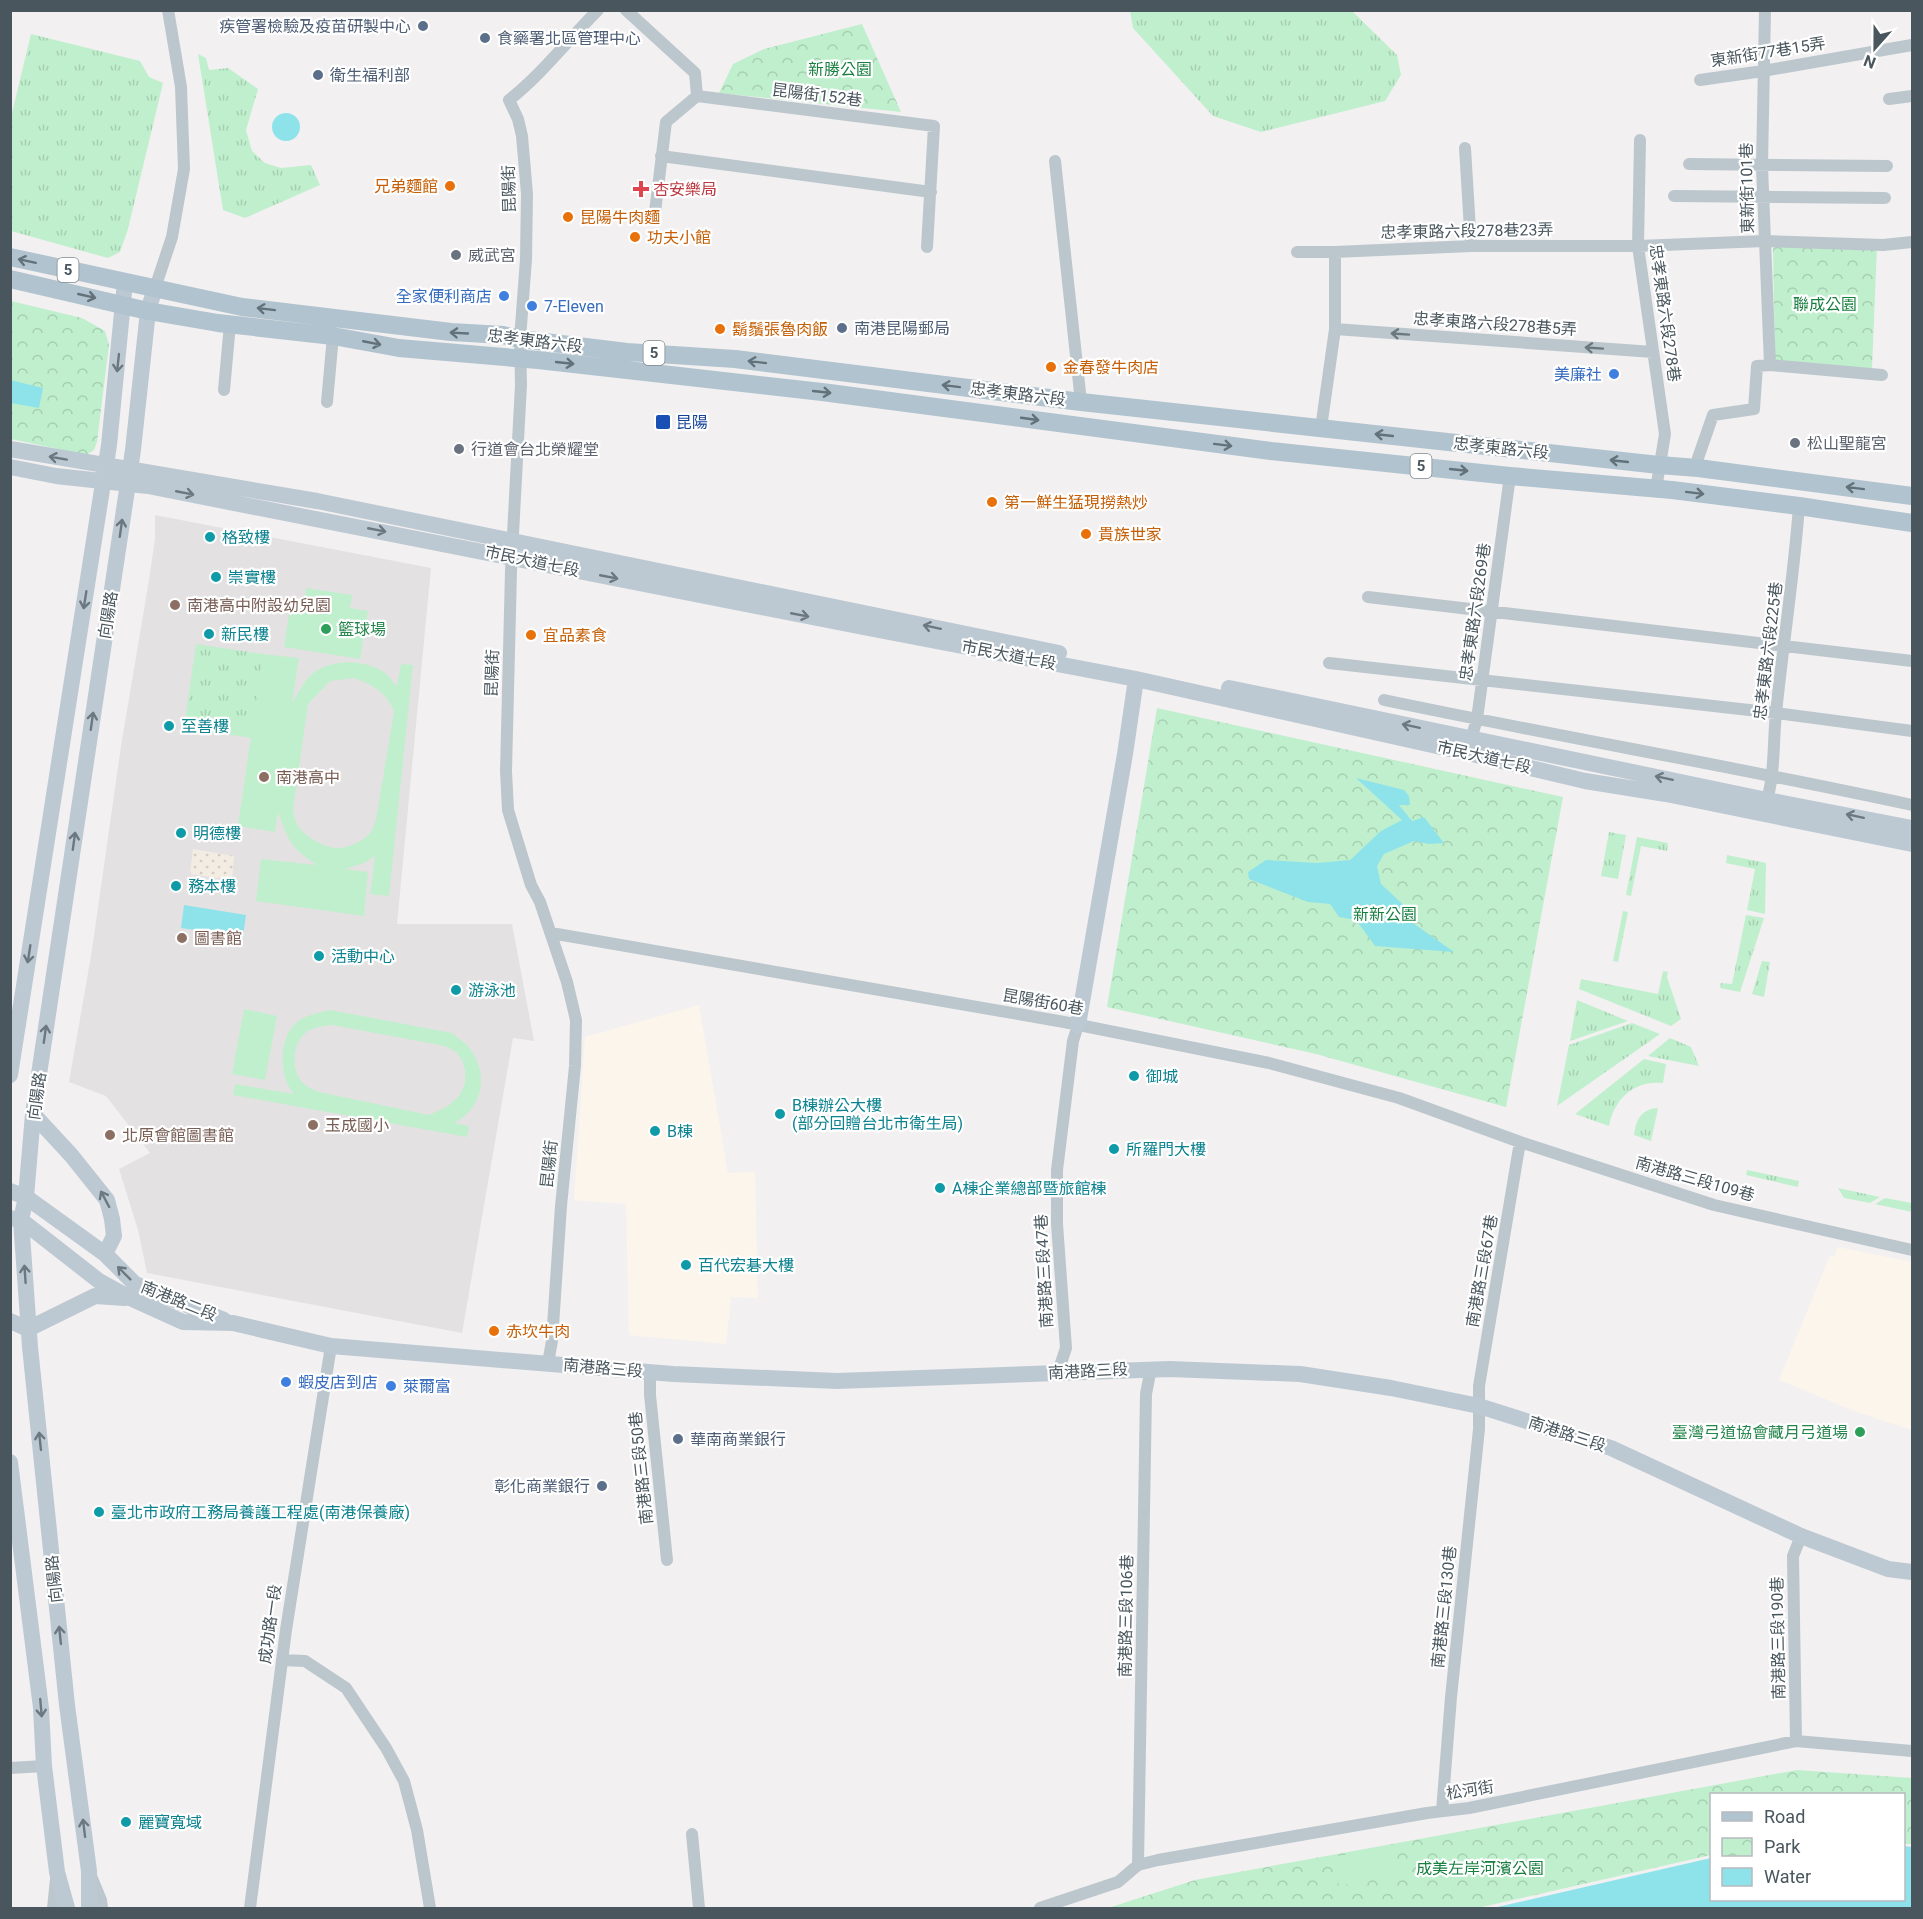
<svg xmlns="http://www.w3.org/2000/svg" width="1923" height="1919" font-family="Roboto,'Noto Sans TC',sans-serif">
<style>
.commercial{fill:#fcf5eb}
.education{fill:#e4e1e3}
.grass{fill:url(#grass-tufts)}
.sand{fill:url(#sand-dots)}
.park{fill:url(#park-crowns)}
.pitch{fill:#c0efcd;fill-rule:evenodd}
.water{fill:#8ee3eb}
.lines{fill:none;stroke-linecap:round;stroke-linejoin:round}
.street{stroke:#bcc7cd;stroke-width:12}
.secondary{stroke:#bdc9d2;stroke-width:16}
.primary{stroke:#b1c3ce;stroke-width:18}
.oneway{stroke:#63717a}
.oneway2{stroke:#6c787f}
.oneway3{stroke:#6c7881}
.service-dot{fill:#5c6f8a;stroke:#fff;stroke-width:2}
.food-dot{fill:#e8710a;stroke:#fff;stroke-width:2}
.health-dot{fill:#e0444e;stroke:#fff;stroke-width:2}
.worship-dot{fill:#6b7280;stroke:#fff;stroke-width:2}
.shop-dot{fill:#3f7fe0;stroke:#fff;stroke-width:2}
.transit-dot{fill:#1a4fb4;stroke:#fff;stroke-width:2}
.culture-dot{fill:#0f9aa8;stroke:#fff;stroke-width:2}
.education-dot{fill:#8d6e63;stroke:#fff;stroke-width:2}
.leisure-dot{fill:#2e9e5b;stroke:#fff;stroke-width:2}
.labels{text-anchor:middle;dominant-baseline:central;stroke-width:4.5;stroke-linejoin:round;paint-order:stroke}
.shield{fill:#fff;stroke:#80898e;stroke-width:1.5}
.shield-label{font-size:15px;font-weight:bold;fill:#49565e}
.service-label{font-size:16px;fill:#4e5e75;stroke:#fff;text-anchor:start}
.street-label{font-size:16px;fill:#49565e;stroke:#fff}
.park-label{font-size:16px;fill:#197f40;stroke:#fff}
.food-label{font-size:16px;fill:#c56008;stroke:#fff;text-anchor:start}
.health-label{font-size:16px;fill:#be3a42;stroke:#fff;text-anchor:start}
.worship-label{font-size:16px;fill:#5b616d;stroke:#fff;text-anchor:start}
.shop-label{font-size:16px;fill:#366cbe;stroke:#fff;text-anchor:start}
.transit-label{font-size:16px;fill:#164399;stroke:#fff;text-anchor:start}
.culture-label{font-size:16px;fill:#0d838f;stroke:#fff;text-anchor:start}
.education-label{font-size:16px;fill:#785e54;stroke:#fff;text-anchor:start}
.leisure-label{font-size:16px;fill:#27864d;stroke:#fff;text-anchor:start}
</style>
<defs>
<pattern id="grass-tufts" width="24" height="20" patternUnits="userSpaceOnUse" patternTransform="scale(1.5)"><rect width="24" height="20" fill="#c0efcd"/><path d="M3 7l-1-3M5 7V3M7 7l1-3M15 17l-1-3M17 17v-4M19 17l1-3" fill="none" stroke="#a6cfb2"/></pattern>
<pattern id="sand-dots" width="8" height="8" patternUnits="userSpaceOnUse" patternTransform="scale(1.5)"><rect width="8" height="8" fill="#f3ece2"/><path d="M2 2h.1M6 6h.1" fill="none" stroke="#d2ccc4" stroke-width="1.8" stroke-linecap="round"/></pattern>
<pattern id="park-crowns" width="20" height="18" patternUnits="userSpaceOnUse" patternTransform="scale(1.5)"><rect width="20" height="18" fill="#c0efcd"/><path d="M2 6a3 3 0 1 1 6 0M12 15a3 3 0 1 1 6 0" fill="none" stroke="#a6cfb2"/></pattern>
</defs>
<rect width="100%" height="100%" fill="#f3f0f1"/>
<path class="commercial" d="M699,1005L728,1173L755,1172L758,1298L731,1297L726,1344L629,1335L626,1204L574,1200L585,1037Z
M1838,1247L1912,1262V1430L1857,1412L1779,1380L1830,1256L1834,1257Z"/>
<path class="education" d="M155,515L431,568L397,924H512L534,1041L513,1038L462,1333L147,1273L138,1230L119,1169L150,1153L106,1096L69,1082L92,950L121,746L149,580L155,539Z"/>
<path class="grass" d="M1130,11H1350L1353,12L1397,55L1401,75L1385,101L1261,132L1213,116L1133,28Z
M31,34L140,61L149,77L163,83L128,229L120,252L108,258L11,231V117Z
M198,54L206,58L209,70L228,68L258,89L246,130L252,151L265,163L281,168L311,165L320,185L245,218L223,210Z
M196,644L263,654L252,738L184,728Z
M1609,832L1626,835L1618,879L1601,876Z
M1637,837L1668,843L1667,851L1641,846L1631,896L1626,895Z
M1727,855L1766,863L1765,914L1747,910L1755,869L1726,863Z
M1623,911L1628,912L1618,962L1613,961Z
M1746,915L1764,918L1740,992L1720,988L1721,983L1732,984Z
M1762,961L1770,962L1764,997L1752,994Z
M1663,971L1668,972L1667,977L1681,1019L1671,1026L1579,989L1581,979L1658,994Z
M1577,1000L1628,1021L1570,1041Z
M1632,1023L1660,1034L1557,1106L1569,1045Z
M1670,1038L1691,1047L1699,1066L1648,1056Z
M1644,1059L1666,1064L1663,1083C1634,1080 1614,1099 1609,1126L1575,1114Z
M1658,1108L1651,1141L1634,1135C1636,1120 1641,1109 1658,1108Z
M1747,1170L1799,1181L1798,1187L1746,1175Z
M1838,1188L1880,1197L1870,1203L1844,1198Z
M1885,1198L1912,1203V1212L1875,1204Z"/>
<path class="sand" d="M193,849L234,856L232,880L190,874Z"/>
<path class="park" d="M862,24L901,112L719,93L733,64L764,49Z
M1877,246L1872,369L1775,360L1773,247Z
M11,301L82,318L105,331L109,345L97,442L94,450L86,455L11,439Z
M1157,708L1563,797L1506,1107L1316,1054L1107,1007Z
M1797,1770L1912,1778V1844H1904V1794H1712L1711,1855L1478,1908H1108L1195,1880Z"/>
<path class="pitch" d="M306,588L352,595L350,608L368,611L360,659L284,647L291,602L304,604Z
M263,654L299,658L292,703C298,694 303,682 311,675C330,658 364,659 384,672C389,676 393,682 397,686L401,664L413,665L389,896L370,894L375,856L364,863L345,869L368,872L364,916L256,901L261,859L317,865C290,847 289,842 278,812L275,832L238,826ZM354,678C373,685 386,692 394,711L376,820C374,824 373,830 370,833C364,841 346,849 336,848C323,847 302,835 297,824C295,820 294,814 293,810L308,704L330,681Z
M244,1009L277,1016L265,1080L232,1074Z
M330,1010L452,1033C457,1037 462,1041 467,1045C490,1072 484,1107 454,1123L469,1126L467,1137L233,1095L235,1084L294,1094C279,1078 278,1040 295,1024C304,1015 318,1013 330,1010ZM332,1025L445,1046L456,1052L462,1060L465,1070V1083L460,1095L448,1106L429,1115L319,1092C314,1090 307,1087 303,1083C290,1069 292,1041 308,1031C315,1027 325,1026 332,1025Z
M1394,1846L1400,1875L1339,1886L1333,1857Z"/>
<path class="water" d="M272 127a14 14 0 1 1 28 0a14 14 0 1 1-28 0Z
M10,380L43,388L39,408L11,403Z
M1356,778L1404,790L1409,796L1410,805H1399L1412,821L1424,817L1444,843L1429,844L1414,841L1384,854L1377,866L1381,884L1410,911L1413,923L1454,952L1375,946L1356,920L1339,917L1330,904L1308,902L1249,879L1248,872L1266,860L1317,863L1350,860L1381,831L1402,820Z
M184,905L246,915L243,937L181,928Z
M1904,1846L1912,1847V1908H1493L1711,1858L1712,1900H1904Z"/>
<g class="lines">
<path class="street" d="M626,10L695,73L697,96
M1765,10L1762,166L1770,365
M1700,80L1763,71L1912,45
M697,96L934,126L927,247
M1889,99L1912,96
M1640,140L1638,246L1665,434L1656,489
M1465,148L1471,246
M661,156L931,192
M1055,161L1081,402
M1689,164L1887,166
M1674,196L1885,198
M655,212L666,122L697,96
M1297,252H1335L1471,246H1638L1765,241L1883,245L1912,242
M155,288L172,237L184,169L181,87L168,10
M1335,329L1653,352
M224,390L230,324
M327,402L333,336
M1321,428L1335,329V252
M1698,468V458L1713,415L1754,409L1757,366L1770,365L1882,375
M1368,597L1912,661
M1329,663L1776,713L1912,731
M1384,700C1560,737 1737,767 1912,805
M1469,746L1477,719L1510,476
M1767,800C1775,772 1773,742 1776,713C1783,644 1794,575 1799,506
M551,933L1064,1022L1269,1063L1399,1098L1520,1142L1714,1205L1912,1250
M548,1363L552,1341L561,1206L575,1066L576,1020L567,982L540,902L531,885L508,810L506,771L511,571L521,385L520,339L526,259L527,194L522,136L518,119L509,100C542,74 568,40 598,10
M650,1372V1395L667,1560
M1058,1372L1066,1348L1057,1224V1170L1073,1041L1078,1025
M282,1660L305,1661L346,1688L386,1748L404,1781L417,1830L430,1908
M1796,1741L1793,1556L1801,1536
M10,1768L44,1766
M1442,1811L1451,1697L1479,1429V1386L1520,1142
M692,1834L699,1908
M1138,1865L1146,1394L1151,1368
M91,1876L101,1900L102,1908
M53,1908L56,1879
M250,1908L286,1630L331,1346
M1040,1908L1118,1882L1138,1865L1158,1860L1427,1813L1469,1808L1796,1741L1912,1751"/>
<path class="secondary" d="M10,449L317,501L1059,653
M10,467L56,476L148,486L863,627L1136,679L1468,753L1585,781L1666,794L1912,844
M1229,688L1767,800L1912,828
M1078,1025L1125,754L1136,679
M10,1075L109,445L125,282
M33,1114L71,1155L107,1200L112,1219L114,1236L105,1254
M10,1191L26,1197L105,1254L135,1284L224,1320
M10,1218L21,1220L99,1281L130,1298L183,1322L233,1323L331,1346L673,1374L837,1381L1170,1369L1300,1374L1391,1388L1479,1406L1611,1448L1801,1536L1888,1569L1912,1572
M10,1321L28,1329
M28,1329L95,1296L125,1298
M10,1462L41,1708L44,1766L57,1872L67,1908
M89,1908V1871L67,1705L30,1347L21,1220L26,1197L33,1114L133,450L148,311L155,288"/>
<path class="primary" d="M10,257L242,307L451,332L503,335L520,339L627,352L735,359L1081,402L1659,465L1698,468L1912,496
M10,279L148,311L218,323L333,336L399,348L538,360L822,392L1271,451L1510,476L1672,490L1799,506L1912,523"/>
</g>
<defs><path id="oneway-shaft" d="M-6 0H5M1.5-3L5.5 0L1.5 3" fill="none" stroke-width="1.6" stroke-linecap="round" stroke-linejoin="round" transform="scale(1.5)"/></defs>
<g class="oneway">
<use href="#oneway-shaft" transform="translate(27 261) rotate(-168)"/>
<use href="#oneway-shaft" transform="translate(87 296) rotate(13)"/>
<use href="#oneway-shaft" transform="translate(266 309) rotate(-173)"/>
<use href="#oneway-shaft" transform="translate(459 333) rotate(-177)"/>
<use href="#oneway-shaft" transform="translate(372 343) rotate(11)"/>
<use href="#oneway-shaft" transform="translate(757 362) rotate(-173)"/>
<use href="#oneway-shaft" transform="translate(565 363) rotate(6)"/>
<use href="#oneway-shaft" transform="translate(951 386) rotate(-173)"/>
<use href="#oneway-shaft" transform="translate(822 392) rotate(6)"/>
<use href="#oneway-shaft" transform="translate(1030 419) rotate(8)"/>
<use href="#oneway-shaft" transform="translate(1384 435) rotate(-174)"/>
<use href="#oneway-shaft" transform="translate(1223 445) rotate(7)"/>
<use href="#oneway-shaft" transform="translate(1619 461) rotate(-174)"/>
<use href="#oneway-shaft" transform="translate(1459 470) rotate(6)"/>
<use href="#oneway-shaft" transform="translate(1855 488) rotate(-173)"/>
<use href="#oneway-shaft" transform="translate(1695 493) rotate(7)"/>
</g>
<g class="oneway2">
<use href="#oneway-shaft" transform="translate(1400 334) rotate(-176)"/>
<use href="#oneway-shaft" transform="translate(1594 348) rotate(-176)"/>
</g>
<g class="oneway3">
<use href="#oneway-shaft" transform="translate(118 363) rotate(96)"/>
<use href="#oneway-shaft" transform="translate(58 458) rotate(-170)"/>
<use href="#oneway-shaft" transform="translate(185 493) rotate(11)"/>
<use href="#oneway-shaft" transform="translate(121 528) rotate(-82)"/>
<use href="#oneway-shaft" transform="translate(377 530) rotate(11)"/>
<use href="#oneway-shaft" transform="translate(609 577) rotate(11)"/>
<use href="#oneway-shaft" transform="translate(85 600) rotate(99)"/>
<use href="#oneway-shaft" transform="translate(800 615) rotate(11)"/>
<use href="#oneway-shaft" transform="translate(932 627) rotate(-168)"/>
<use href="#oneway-shaft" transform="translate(92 721) rotate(-82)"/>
<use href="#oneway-shaft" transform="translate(1411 726) rotate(-168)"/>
<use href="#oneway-shaft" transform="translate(1664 778) rotate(-168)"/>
<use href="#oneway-shaft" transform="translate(1855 816) rotate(-168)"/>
<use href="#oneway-shaft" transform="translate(74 841) rotate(-82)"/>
<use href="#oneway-shaft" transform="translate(29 954) rotate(99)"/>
<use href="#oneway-shaft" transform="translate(45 1034) rotate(-82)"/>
<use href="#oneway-shaft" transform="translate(105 1199) rotate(-118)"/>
<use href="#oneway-shaft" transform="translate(124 1273) rotate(-135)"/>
<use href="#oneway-shaft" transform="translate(25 1274) rotate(-94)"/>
<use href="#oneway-shaft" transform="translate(40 1441) rotate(-96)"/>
<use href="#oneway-shaft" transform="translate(60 1635) rotate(-96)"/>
<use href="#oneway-shaft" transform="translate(41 1708) rotate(85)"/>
<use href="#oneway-shaft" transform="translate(84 1828) rotate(-97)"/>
</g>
<g class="service-dot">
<circle cx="423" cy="26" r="6"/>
<circle cx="485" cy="38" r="6"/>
<circle cx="318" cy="75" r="6"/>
<circle cx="842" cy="328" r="6"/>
<circle cx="678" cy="1439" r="6"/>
<circle cx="602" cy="1486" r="6"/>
</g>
<g class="food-dot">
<circle cx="450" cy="186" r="6"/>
<circle cx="568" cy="217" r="6"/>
<circle cx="635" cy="237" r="6"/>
<circle cx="720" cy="329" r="6"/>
<circle cx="1051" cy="367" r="6"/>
<circle cx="992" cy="502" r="6"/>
<circle cx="1086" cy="534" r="6"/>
<circle cx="531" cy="635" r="6"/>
<circle cx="494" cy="1331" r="6"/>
</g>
<path class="health-dot" d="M638 180h6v6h6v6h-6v6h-6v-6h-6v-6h6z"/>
<g class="worship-dot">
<circle cx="456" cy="255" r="6"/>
<circle cx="1795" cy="443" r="6"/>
<circle cx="459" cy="449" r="6"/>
</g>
<g class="shop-dot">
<circle cx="504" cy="296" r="6"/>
<circle cx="532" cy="306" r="6"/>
<circle cx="1614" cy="374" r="6"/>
<circle cx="286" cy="1382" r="6"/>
<circle cx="391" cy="1386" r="6"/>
</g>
<rect class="transit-dot" x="655" y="414" width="16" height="16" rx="3"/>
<g class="culture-dot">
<circle cx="210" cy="537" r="6"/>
<circle cx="216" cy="577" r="6"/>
<circle cx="209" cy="634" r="6"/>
<circle cx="169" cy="726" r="6"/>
<circle cx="181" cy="833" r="6"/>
<circle cx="176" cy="886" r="6"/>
<circle cx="319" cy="956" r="6"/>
<circle cx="456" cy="990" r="6"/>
<circle cx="1134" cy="1076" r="6"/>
<circle cx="780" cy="1114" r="6"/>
<circle cx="655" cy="1131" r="6"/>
<circle cx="1114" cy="1149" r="6"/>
<circle cx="940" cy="1188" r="6"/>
<circle cx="686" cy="1265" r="6"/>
<circle cx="99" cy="1512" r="6"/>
<circle cx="126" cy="1822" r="6"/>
</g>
<g class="education-dot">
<circle cx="175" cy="605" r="6"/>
<circle cx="264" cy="777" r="6"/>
<circle cx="182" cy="938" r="6"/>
<circle cx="313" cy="1125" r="6"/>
<circle cx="110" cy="1135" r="6"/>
</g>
<g class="leisure-dot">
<circle cx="326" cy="629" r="6"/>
<circle cx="1860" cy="1432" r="6"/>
</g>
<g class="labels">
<g class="shield">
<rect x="57.5" y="258" width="21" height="24" rx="4.5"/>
<rect x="643.5" y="341" width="21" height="24" rx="4.5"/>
<rect x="1410.5" y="454" width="21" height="24" rx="4.5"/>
</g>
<g class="shield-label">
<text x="68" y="270">5</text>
<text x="654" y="353">5</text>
<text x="1421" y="466">5</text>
</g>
<g class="service-label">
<text x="411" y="26" text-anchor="end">疾管署檢驗及疫苗研製中心</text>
<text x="497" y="38">食藥署北區管理中心</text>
<text x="330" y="75">衛生福利部</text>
<text x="854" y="328">南港昆陽郵局</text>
<text x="690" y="1439">華南商業銀行</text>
<text x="590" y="1486" text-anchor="end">彰化商業銀行</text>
</g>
<g class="street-label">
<text transform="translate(1768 52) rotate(-9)">東新街77巷15弄</text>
<text transform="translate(817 95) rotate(7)">昆陽街152巷</text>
<text transform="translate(1747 188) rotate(-91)">東新街101巷</text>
<text transform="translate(509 189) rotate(-92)">昆陽街</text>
<text transform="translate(1467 231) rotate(-1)">忠孝東路六段278巷23弄</text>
<text transform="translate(1665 313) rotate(82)">忠孝東路六段278巷</text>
<text transform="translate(1495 324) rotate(4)">忠孝東路六段278巷5弄</text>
<text transform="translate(535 341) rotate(7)">忠孝東路六段</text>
<text transform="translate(1018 394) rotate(7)">忠孝東路六段</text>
<text transform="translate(1501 448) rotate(6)">忠孝東路六段</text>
<text transform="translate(532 561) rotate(12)">市民大道七段</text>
<text transform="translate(1475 612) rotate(-82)">忠孝東路六段269巷</text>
<text transform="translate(108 615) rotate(-81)">向陽路</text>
<text transform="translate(1768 651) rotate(-83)">忠孝東路六段225巷</text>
<text transform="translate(1009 655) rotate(11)">市民大道七段</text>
<text transform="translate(492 673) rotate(-88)">昆陽街</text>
<text transform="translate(1484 757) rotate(13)">市民大道七段</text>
<text transform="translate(1043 1002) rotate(10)">昆陽街60巷</text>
<text transform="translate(37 1096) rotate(-82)">向陽路</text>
<text transform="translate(549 1164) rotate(-84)">昆陽街</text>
<text transform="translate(1695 1179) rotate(16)">南港路三段109巷</text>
<text transform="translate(1044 1271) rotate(-93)">南港路三段47巷</text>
<text transform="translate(1482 1271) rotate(-80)">南港路三段67巷</text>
<text transform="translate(179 1301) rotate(22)">南港路二段</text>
<text transform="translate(603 1368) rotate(5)">南港路三段</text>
<text transform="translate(1088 1371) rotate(-3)">南港路三段</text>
<text transform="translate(1567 1434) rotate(18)">南港路三段</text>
<text transform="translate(641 1468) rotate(-96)">南港路三段50巷</text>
<text transform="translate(54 1579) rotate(-96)">向陽路</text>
<text transform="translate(1444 1607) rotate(-84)">南港路三段130巷</text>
<text transform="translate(1126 1616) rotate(-89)">南港路三段106巷</text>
<text transform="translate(270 1624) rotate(-82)">成功路一段</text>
<text transform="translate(1778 1638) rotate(-91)">南港路三段190巷</text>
<text transform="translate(1470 1790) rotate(-9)">松河街</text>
</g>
<g class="park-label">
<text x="840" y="69">新勝公園</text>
<text x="1825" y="304">聯成公園</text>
<text x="1385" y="914">新新公園</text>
<text x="1480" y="1868">成美左岸河濱公園</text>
</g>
<g class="food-label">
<text x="438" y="186" text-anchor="end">兄弟麵館</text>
<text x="580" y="217">昆陽牛肉麵</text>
<text x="647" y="237">功夫小館</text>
<text x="732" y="329">鬍鬚張魯肉飯</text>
<text x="1063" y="367">金春發牛肉店</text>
<text x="1004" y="502">第一鮮生猛現撈熱炒</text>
<text x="1098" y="534">貴族世家</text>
<text x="543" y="635">宜品素食</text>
<text x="506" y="1331">赤坎牛肉</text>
</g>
<g class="health-label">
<text x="653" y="189">杏安樂局</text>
</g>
<g class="worship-label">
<text x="468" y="255">威武宮</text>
<text x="1807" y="443">松山聖龍宮</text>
<text x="471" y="449">行道會台北榮耀堂</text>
</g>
<g class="shop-label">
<text x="492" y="296" text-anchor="end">全家便利商店</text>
<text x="544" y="306">7-Eleven</text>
<text x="1602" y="374" text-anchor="end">美廉社</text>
<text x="298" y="1382">蝦皮店到店</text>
<text x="403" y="1386">萊爾富</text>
</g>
<g class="transit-label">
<text x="676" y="422">昆陽</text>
</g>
<g class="culture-label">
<text x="222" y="537">格致樓</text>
<text x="228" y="577">崇實樓</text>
<text x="221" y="634">新民樓</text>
<text x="181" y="726">至善樓</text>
<text x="193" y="833">明德樓</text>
<text x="188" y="886">務本樓</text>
<text x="331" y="956">活動中心</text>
<text x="468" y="990">游泳池</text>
<text x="1146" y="1076">御城</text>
<text x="792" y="1105">B棟辦公大樓<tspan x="792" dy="18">(部分回贈台北市衛生局)</tspan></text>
<text x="667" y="1131">B棟</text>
<text x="1126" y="1149">所羅門大樓</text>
<text x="952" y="1188">A棟企業總部暨旅館棟</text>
<text x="698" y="1265">百代宏碁大樓</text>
<text x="111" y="1512">臺北市政府工務局養護工程處(南港保養廠)</text>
<text x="138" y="1822">麗寶寬域</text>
</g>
<g class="education-label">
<text x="187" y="605">南港高中附設幼兒園</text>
<text x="276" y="777">南港高中</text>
<text x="194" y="938">圖書館</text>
<text x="325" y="1125">玉成國小</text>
<text x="122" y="1135">北原會館圖書館</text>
</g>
<g class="leisure-label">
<text x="338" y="629">籃球場</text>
<text x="1848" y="1432" text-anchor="end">臺灣弓道協會藏月弓道場</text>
</g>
</g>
<rect width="1923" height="1919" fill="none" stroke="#49565e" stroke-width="24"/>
<rect x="1710" y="1793" width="195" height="108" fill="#ffffff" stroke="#b6bbbf" stroke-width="1.5"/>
<rect x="1722" y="1812" width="30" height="9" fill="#b1c3ce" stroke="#b6bbbf" stroke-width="1.5"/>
<text x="1764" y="1823" font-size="18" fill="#49565e">Road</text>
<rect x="1722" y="1838" width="30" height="18" fill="url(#park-crowns)" stroke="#b6bbbf" stroke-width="1.5"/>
<text x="1764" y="1853" font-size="18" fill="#49565e">Park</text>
<rect x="1722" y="1868" width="30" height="18" fill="#8ee3eb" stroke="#b6bbbf" stroke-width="1.5"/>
<text x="1764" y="1883" font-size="18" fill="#49565e">Water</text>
<g transform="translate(1875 48) rotate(201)" stroke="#ffffff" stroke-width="4.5" paint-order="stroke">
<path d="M0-4.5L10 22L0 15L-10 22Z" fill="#49565e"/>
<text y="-9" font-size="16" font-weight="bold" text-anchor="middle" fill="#49565e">N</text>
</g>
</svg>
